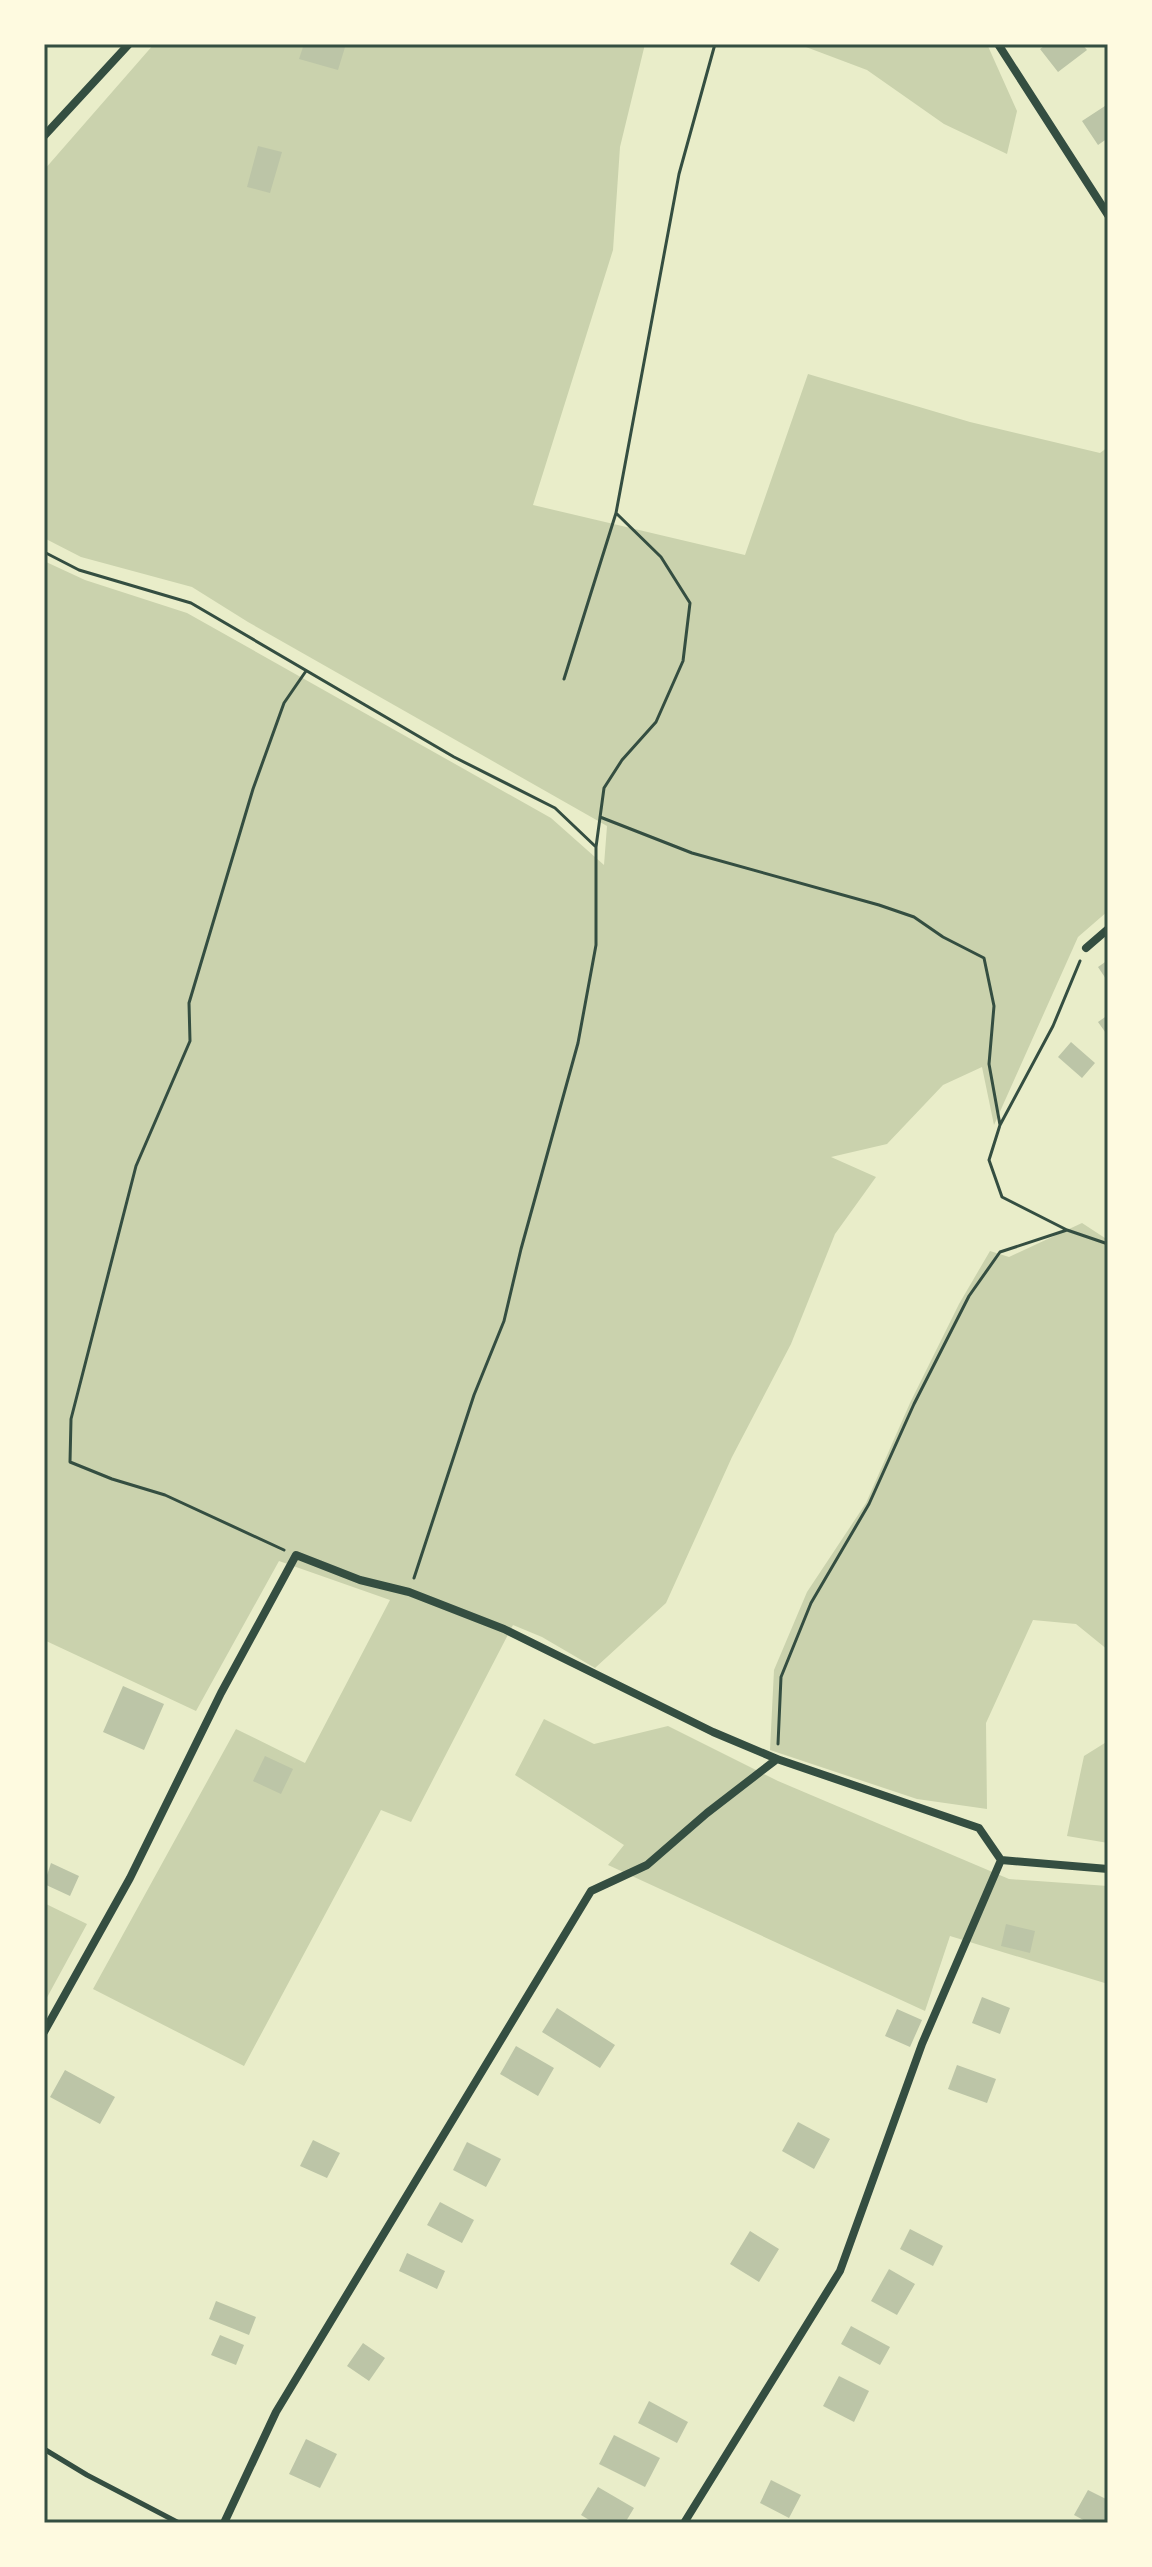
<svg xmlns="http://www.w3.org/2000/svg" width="1152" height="2567" font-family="Lato,sans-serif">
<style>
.green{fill:#cad2ad}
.building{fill:#bcc5a7}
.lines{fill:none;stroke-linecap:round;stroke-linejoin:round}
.path{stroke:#344e41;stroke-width:3}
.service{stroke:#344e41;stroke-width:5}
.minor{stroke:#344e41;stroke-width:8}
.neatline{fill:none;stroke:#344e41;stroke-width:3}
</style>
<rect width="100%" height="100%" fill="#e9edc9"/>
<path class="green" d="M154,44H645L620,147L613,250L533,505L745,555L808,374L970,422L1100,453L1108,447V911L1078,937L994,1125L982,1067L943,1085L887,1144L831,1157L876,1177L835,1234L791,1344L732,1457L666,1603L595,1668L542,1637L513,1625L411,1822L381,1810L244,2066L93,1989L236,1729L305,1763L390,1600L279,1561L196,1711L44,1640V561L85,580L187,613L551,818L604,865L607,826L248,622L192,587L81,557L44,538V170Z
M798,44H987L1017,111L1007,154L944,124L867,70Z
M1082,1223L1108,1240V1650L1076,1624L1033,1620L986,1723L987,1809L917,1799L770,1750L774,1670L807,1592L866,1503L910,1403L959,1304L990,1251L1009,1257Z
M544,1719L594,1744L668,1726L778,1781L1009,1879L1108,1886V1984L950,1936L925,2011L608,1865L624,1845L515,1775Z
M1108,1741V1843L1067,1836L1084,1756Z
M44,1903L87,1924L44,2003Z"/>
<path class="building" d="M304,44H346L338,70L299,59Z
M1047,44H1082L1087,50L1058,72L1040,49Z
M1108,104V138L1098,145L1082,121Z
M258,146L282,152L270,193L247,187Z
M1108,960V982L1098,967Z
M1108,1015V1036L1098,1022Z
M1071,1042L1095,1063L1082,1078L1058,1057Z
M123,1686L164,1704L144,1750L103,1732Z
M265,1756L293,1769L281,1794L253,1781Z
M51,1863L79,1876L70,1896L44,1884Z
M1006,1924L1035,1931L1030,1953L1001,1946Z
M982,1997L1010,2008L1000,2034L972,2023Z
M557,2008L615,2045L600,2068L542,2032Z
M897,2009L922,2020L910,2047L885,2036Z
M516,2046L554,2068L538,2096L500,2074Z
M957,2065L996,2079L987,2103L948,2089Z
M65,2070L115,2097L100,2124L50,2097Z
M798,2122L830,2139L814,2169L782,2151Z
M313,2140L340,2153L327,2178L300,2166Z
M467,2142L501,2159L486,2187L453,2170Z
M440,2202L474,2220L462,2243L427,2225Z
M910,2229L943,2246L933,2266L900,2249Z
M750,2231L779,2249L759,2282L730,2264Z
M407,2253L445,2271L437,2289L399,2271Z
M889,2269L915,2284L897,2315L871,2301Z
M216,2301L256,2317L249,2335L209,2319Z
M851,2326L890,2347L880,2365L841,2344Z
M220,2335L244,2345L236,2365L211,2355Z
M363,2343L385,2358L369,2381L347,2366Z
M839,2376L869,2391L854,2422L823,2406Z
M649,2401L688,2422L677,2443L638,2423Z
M614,2435L660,2458L645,2487L599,2464Z
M306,2439L337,2454L320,2488L289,2474Z
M771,2480L801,2495L789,2518L760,2503Z
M598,2487L634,2508L625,2523H594L581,2515Z
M1088,2490L1108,2500V2523H1089L1074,2515Z"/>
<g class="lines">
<path class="path" d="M44,552L79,570L191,603L454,757L555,808L596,847V945L578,1043L521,1249L504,1321L474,1395L414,1578
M564,679L616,513
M600,817L692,853L879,905L914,917L943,937L984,958L994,1006L989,1064L1000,1125
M596,847L604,788L622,760L656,722L683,661L690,603L661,557L616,513L679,174L715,44
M1067,1230L1002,1197L989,1160L1000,1125L1053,1026L1080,961
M284,1550L165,1495L112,1479L70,1462L71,1419L136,1166L190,1041L189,1003L253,789L284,703L306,671
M778,1744L781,1677L811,1603L869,1504L914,1404L969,1296L1000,1252L1067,1230L1108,1244"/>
<path class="service" d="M44,2449L87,2475L179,2523"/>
<path class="minor" d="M998,44L1108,215
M44,136L129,44
M1086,948L1108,929
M1001,1860L1108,1869
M44,2032L130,1878L221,1693L296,1555L360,1580L409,1592L504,1629L713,1732L777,1759L979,1828L1001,1860
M224,2523L276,2412L591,1891L647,1865L707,1813L777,1759
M684,2523L840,2271L922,2044L1001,1860"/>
</g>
<rect width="1152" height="2567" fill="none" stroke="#fefae0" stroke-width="92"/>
<rect x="46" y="46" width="1060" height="2475" class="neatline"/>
</svg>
